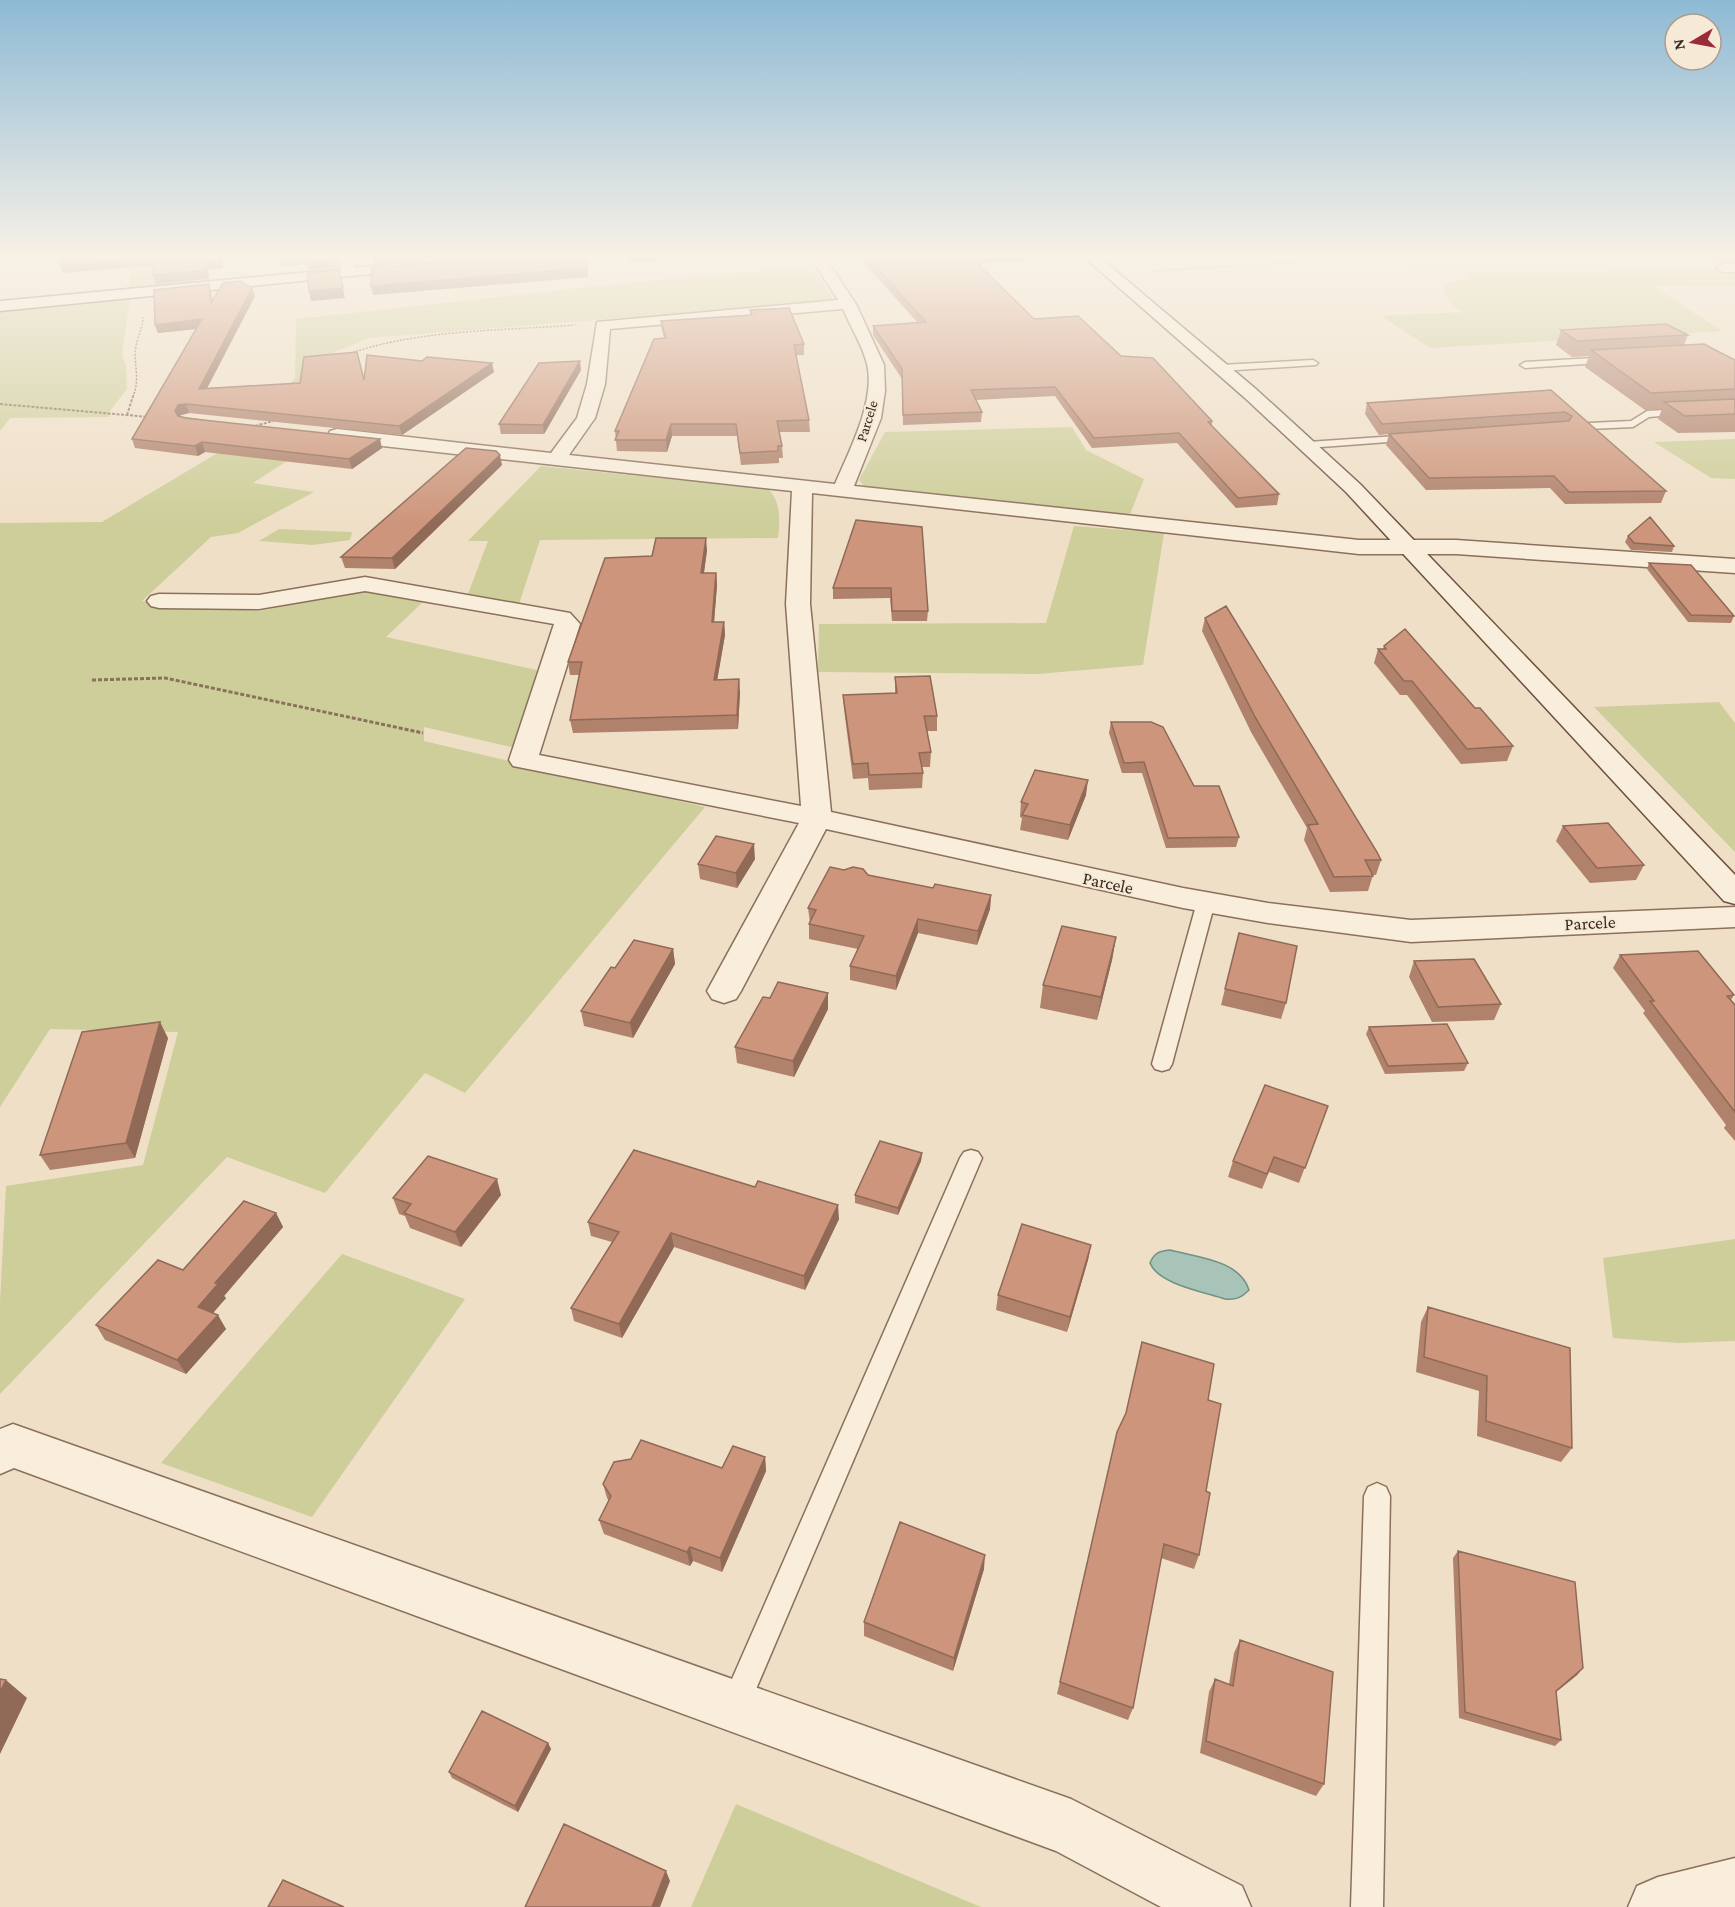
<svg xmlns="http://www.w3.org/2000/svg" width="1735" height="1907" font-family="'Crimson Pro',serif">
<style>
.green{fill:#cdce9a}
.water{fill:#a8c3b8;stroke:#6e9285;stroke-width:1.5}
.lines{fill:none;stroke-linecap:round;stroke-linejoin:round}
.lane-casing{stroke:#8b705c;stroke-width:3}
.street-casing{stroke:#8b705c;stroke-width:3}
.secondary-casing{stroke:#6d513f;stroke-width:3}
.path-far2{stroke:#8b705c;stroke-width:1.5;stroke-dasharray:2 1.5;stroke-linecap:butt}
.path-far1{stroke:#8b705c;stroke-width:2;stroke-dasharray:3 1.5;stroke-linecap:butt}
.path{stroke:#8b705c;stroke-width:3;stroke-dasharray:4 2;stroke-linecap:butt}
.lane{fill:#f9eddb;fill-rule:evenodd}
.street{fill:#f9eddb;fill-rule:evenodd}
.secondary{fill:#f9eddb;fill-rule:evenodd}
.wall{fill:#b0816b}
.shaded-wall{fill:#906957}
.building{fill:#cd967c;stroke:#906957;stroke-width:1.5}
.labels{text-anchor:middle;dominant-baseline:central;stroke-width:4.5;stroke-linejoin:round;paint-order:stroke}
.far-street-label{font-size:15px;fill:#3b2a20;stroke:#f6ead7}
.street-label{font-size:18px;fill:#3b2a20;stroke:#f6ead7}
</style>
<rect width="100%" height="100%" fill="#efdfc7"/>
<path class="green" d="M197,256L194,282L129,288L130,259Z
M1410,256H1597L1618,268L1735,270V287L1653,286L1722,331L1430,348L1381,316L1462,312C1450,304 1445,299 1443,284L1470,277L1460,272L1424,274L1406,263L1424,262Z
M812,266L833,298L831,301L370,338L335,352L281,409L258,422L295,378L296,319L628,283Z
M130,299L122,355L126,367L127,389L110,411L109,417L10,418L0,431V311Z
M1072,427L1086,450L1144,479L1129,517L883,491L865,487L859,480L885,432Z
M251,433L318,441L253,483L314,492L238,533L211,537L142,601L173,606L260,611L365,589L426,599L386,637L537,670L516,748L424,727V741L705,807L465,1093L425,1073L325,1193L227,1157L0,1394V1302L6,1186L143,1165L178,1032L50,1029L0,1107V523L102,522Z
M1735,439V479L1711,478L1654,442Z
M541,466L768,489C781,501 780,521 778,538L540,540L519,604L468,594L488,541H468Z
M1074,526L1164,533L1143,665L1037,674L818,672L819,624L1046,623Z
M279,529L352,532L350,540L313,545L259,541Z
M1719,702L1735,723V852L1594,707Z
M1735,1239V1341L1679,1343L1613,1338L1603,1258Z
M342,1254L465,1299L312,1517L161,1463Z
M736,1804L981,1907H691Z"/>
<path class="water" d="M1170,1250C1196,1257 1240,1260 1249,1290C1241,1298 1236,1300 1225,1299C1204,1292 1158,1284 1150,1263C1154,1253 1159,1251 1170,1250Z"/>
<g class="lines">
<g class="lane-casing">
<path id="lane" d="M1611,357L1614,358V362L1525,368L1520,365L1525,362Z
M1313,360L1318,363L1316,365L1221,371L1216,368L1221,365Z
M1683,409L1686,410V414L1649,417L1633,427L1589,429L1584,426L1589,423L1631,421L1647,411Z
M1411,435L1416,438L1415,440L1308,448L1303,445L1308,442Z
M1206,896L1212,898L1215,902L1172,1064L1169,1069L1162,1071L1155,1069L1152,1064L1197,902L1200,898Z
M971,1150L978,1152L982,1158L745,1715L735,1720L725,1715L720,1705L725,1695L960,1158L964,1152Z
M1377,1483L1386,1487L1390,1496L1383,1907H1351L1364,1496L1368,1487Z"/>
</g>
<g class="street-casing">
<path id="street" d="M340,256H354L355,272L353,275L348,276L341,272Z
M810,256H824L856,304L884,365L885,391L881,418L854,486L1359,540H1456L1735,559V573L1456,554H1359L812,493L810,604L831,812L1183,888L1268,903L1411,920L1735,907V927L1411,942L1268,923L1183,908L826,829L741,991L736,999L724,1003L712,999L707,991L799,823L513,766L509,760L554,624L365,591L259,609L159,608L151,606L147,601L151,596L159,594L259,595L365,577L570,613L580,624L539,755L801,806L786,604L792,491L337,441L330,439L328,435L330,431L337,429L551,453L577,418L587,384L597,322L838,300ZM843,309C850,326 863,346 867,364C876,400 849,451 835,484L569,455L595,418L605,384L610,329Z
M1735,264V272H1723L1716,268L1723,264Z
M13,1424L1071,1799L1242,1886L1251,1907H1161L1056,1851L14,1468L0,1474V1429Z
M1735,1858V1907H1628L1637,1886L1658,1877Z"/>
</g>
<g class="secondary-casing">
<path id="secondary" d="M1083,256H1098L1257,390L1360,484L1735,875V904L1724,901L1346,492L1245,398Z
M416,262L421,263L423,266L421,269L0,311V301Z"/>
</g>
<path class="path-far2" d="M1151,271L1367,258
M346,355C416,329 501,331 575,325
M134,394C140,377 133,362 136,346C138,335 143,328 143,317"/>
<path class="path-far1" d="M0,404L149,417
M127,415L134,393
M255,426L273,421"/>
<path class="path" d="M92,680L165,678L423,733"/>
<use href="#lane" class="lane"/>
<use href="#street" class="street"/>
<use href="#secondary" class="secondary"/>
</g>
<path class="wall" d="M858,256H1038V260L982,263L981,266H980L1034,319L1121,356L1212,421V426L1279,494L1277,505L1236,508L1177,443L1092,448L1055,396L976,400L982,412L981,422L903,425L902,379L873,335V326L918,323Z
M1701,256H1735V263H1715Z
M211,292L213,301L255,296L207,388L494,372L402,435L189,413L181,415L180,416L382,448L352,469L205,452L198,456L135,448L132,439L196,329L158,333L155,325Z
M750,310L804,344V355H796L809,420L810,432H779L782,446L783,458H779V463L741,465L737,436H672L667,452L617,451L615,431L664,338L662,331L661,321L750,315Z
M1561,330L1688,335L1684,345L1735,360V432L1678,433L1658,419L1662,409L1645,410L1585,367L1589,356L1572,357L1556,345Z
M581,370L544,434H501L499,424Z
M1551,390L1666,491L1661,503L1565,504L1550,488L1426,490L1386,445L1389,434L1379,435L1365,414L1367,403Z
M502,465L395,569L345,568L341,557Z
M856,520L928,611L927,621H892L890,598L833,599V588Z
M1628,536L1674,546L1672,552L1631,550L1625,542Z
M707,550L704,573H716L717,585L714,622H724L725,635L717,680L740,692L738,729L573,733L570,720L580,675H570L568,662L652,556Z
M1649,563L1734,616L1731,623L1688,622L1647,569Z
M1205,618L1381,860L1376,875H1373L1368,891L1330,892L1304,840L1307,828L1251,732L1202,631Z
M1384,646L1475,708L1513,746L1507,761L1461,764L1407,695H1400L1374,663L1378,649H1383Z
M895,677L937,716V731H927L931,752L930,767H922L923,773L922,788L869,790L868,778L853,779L844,709L843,695L895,694Z
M1111,722L1194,786L1239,837L1236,847L1166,848L1142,773H1122L1109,733Z
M1086,795L1068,840L1020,830L1022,818L1020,817L1021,802Z
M1563,826L1644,865L1636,880L1590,883L1556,841Z
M755,859L737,888L700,879L698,864Z
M868,875L933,888L991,895L990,909L977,945L918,933L896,990L850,980V966L858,949L809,939V924L810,923L808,908Z
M1239,933L1286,1003L1281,1019L1221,1005Z
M1116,937L1112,960L1097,1020L1040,1008L1043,985Z
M673,949L675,964L633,1038L584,1026L581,1011Z
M1620,955L1734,995L1731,1000L1735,1005V1141L1724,1128L1726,1125L1643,1013L1645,1011L1613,968Z
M1414,961L1501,1004L1494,1020L1432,1022L1409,977Z
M828,993V1009L794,1077L737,1063L735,1047L770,998Z
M1369,1027L1468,1063L1464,1071L1385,1074L1366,1034Z
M168,1038L135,1158L50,1170L40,1155Z
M1328,1106L1299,1183L1269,1172L1262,1189L1228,1177L1233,1161Z
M922,1153L921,1161L898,1215L855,1203V1195Z
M501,1195L461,1247L410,1228L405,1216L399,1214L393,1198Z
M276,1213L283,1227L224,1296L226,1298L213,1313L226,1329L186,1374L105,1340L96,1325Z
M839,1219L805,1290L674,1247L622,1338L574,1321L571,1308L612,1242L591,1236L588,1222Z
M1091,1245L1088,1260L1067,1332L996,1310L998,1295Z
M1428,1307L1572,1448L1561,1462L1477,1436L1479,1391L1416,1372L1421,1322Z
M1208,1400L1206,1491L1199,1555L1194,1569L1161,1558L1133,1708L1128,1720L1057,1694L1114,1446Z
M765,1457L766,1471L722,1572L693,1561L690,1566L604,1534L599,1520L609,1501L607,1498L603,1484L722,1468Z
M1458,1551L1583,1668L1577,1675L1556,1692L1561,1740L1555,1746L1459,1718L1453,1558Z
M984,1569L953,1671L864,1636V1622Z
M1240,1640L1324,1784L1316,1796L1200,1753L1209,1692L1215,1679L1229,1684L1234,1653Z
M548,1743L551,1749L518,1812L452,1778L449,1772Z"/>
<path class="shaded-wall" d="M153,256L156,265L63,273L59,265Z
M220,256H223V268L208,270L209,279L156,284L153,275L205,261Z
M306,256H336L338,267L308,270L307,264L281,266L278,258Z
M373,256H461L375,264Z
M587,256L588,277L373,295L371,286Z
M630,256H670H663V260L630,263Z
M980,256H1038V260L982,263L981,266H972V258Z
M339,270L345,298L311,301L309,291Z
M252,288L255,296L202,398L199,389Z
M202,319L205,328L158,333L155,325Z
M580,361L581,370L544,434L543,425Z
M492,363L494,372L402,435L399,426Z
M186,404L189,413L181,415L178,420L175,411L178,405Z
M671,424L672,436L667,452L666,440Z
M380,439L382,448L352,469L349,459Z
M202,442L205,452L198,456L195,446Z
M500,455L502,465L395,569L392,558Z
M706,538L707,550L702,586L701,573Z
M716,573L717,585L713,635L712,622Z
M724,622L725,635L715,693L714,680Z
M739,679L740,692L738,729L737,715Z
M1088,780L1086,795L1068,840L1070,825Z
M754,844L755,859L737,888L736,873Z
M991,895L990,909L977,945L978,931Z
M918,919V933L896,990V976Z
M1116,937L1112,960L1097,1020L1101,997Z
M673,949L675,964L633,1038L630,1023Z
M828,993V1009L794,1077L793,1061Z
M160,1022L168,1038L135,1158L126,1143Z
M922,1153L921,1161L898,1215V1208Z
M497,1179L501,1195L461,1247L455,1232Z
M838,1205L839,1219L805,1290L804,1276Z
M276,1213L283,1227L224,1296L226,1298L206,1321L198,1307L215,1283Z
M671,1233L674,1247L622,1338L619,1324Z
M1091,1245L1088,1260L1067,1332L1070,1317Z
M218,1315L226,1329L186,1374L177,1360Z
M765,1457L766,1471L722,1572L720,1558Z
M690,1547L693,1561L690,1566L687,1552Z
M985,1555L984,1569L953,1671L954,1658Z
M1583,1668L1577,1675L1550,1697L1556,1691Z
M6,1680L27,1698L0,1754V1692Z
M548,1743L551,1749L518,1812L515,1806Z
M666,1871L670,1881L660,1907H652Z"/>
<path class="building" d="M61,256H220V260L205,261L207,270L153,275V256L59,265Z
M278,256H303L278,258Z
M306,256H336V259L306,262Z
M496,256H586L587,268L371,286L372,268Z
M866,256H980L982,258H972L1034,319L1078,316L1121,356L1153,358L1212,421L1208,422L1279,494L1238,498L1179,433L1094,438L1055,387L971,390L982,412L903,415L902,369L873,326L926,322Z
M1715,256H1735V257H1718Z
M339,270L343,288L309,291L307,273Z
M240,281L252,288L199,389L300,383L304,357L324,355L357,352L364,380L367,355L422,361L427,357L492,363L399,426L186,404L178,405L175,411L178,416L185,418L380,439L349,459L202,442L195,446L132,439L202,319L155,325L154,290L209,284L211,303L223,283Z
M789,308L804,344L794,345L809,420L777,421L782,446H778V451L740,453L736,424H671L666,440H615L619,431H615L654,339L666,338L661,321L752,315L750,310Z
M1666,324L1688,335L1577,341L1561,330Z
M1704,344L1735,360V389L1651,393L1591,350Z
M580,361L543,425L499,424L539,363Z
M1551,390L1666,491L1569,492L1554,476L1429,478L1389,434L1569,421L1572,416L1565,412L1382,424L1367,403Z
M1735,399V414L1685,416L1664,402Z
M466,448L496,451L500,455L392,558L341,557Z
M1650,517L1674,546L1634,543L1628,536Z
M856,520L922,527L928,611H892L891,588H833Z
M656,538H706L701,573H716L712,622H724L714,680L739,679L737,715L570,720L582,662H568L605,558L652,556Z
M1649,563L1691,565L1734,616L1691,615Z
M1226,606L1377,852L1381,860H1365L1373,876L1334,877L1308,825L1318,824L1255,717L1205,618Z
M1405,629L1475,708H1480L1513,746L1467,749L1412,681H1404L1378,649H1386L1384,646Z
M930,676L937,716H924L931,752L919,753L923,773L869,775L868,763L853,764L843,695L897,693L895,677Z
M1111,722H1151L1163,727L1194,786H1219L1239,837L1168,838L1144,762L1124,763Z
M1035,770L1088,780L1070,825L1022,815L1028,804L1021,802Z
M1608,823L1644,865L1597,868L1563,826Z
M716,836L754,844L736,873L698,864Z
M830,867L844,870L853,867L863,869L868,875L933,888L935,884L991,895L978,931L918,919L896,976L850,966L864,936L809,924L816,910L808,908Z
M1062,926L1116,937L1101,997L1043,985Z
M1239,933L1297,946L1286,1003L1225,989Z
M634,940L673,949L630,1023L581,1011L611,967L615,968Z
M1698,951L1734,995L1727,996L1735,1005V1112L1650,1001H1654L1620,955Z
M1474,959L1501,1004L1438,1007L1414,961Z
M778,982L828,993L793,1061L735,1047L763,997L770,998Z
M160,1022L126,1143L40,1155L82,1032Z
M1447,1024L1468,1063L1388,1066L1369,1027Z
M1265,1085L1328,1106L1305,1168L1274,1157L1267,1174L1233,1161Z
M880,1141L922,1153L898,1208L855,1195Z
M634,1150L755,1187L758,1181L838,1205L804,1276L671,1233L619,1324L571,1308L619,1232L588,1222Z
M428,1156L497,1179L455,1232L404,1213L411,1204L393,1198Z
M244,1201L276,1213L215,1283L218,1284L198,1307L218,1315L177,1360L96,1325L158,1260L183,1270Z
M1022,1224L1091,1245L1070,1317L998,1295Z
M1428,1307L1570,1348L1572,1448L1486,1421L1487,1376L1424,1357Z
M1142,1342L1214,1364L1208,1400L1221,1404L1206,1491L1210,1493L1199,1555L1164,1544L1133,1708L1060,1682L1117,1432L1126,1413Z
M641,1440L722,1468L733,1446L765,1457L720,1558L690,1547L687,1552L599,1520L611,1496L603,1484L614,1462L631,1459Z
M900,1522L985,1555L954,1658L864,1622Z
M1458,1551L1575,1582L1583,1668L1556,1691L1561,1740L1465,1712Z
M1240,1640L1333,1672L1324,1784L1206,1741L1215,1679L1233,1686Z
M0,1679L6,1680L0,1692Z
M482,1711L548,1743L515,1806L449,1772Z
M564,1824L666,1871L652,1907H525Z
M283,1880L344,1907H268Z"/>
<linearGradient id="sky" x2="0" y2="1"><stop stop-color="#8ebad5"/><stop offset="0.49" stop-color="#f8f1e6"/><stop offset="1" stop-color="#f8f1e6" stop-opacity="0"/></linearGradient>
<rect width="1735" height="523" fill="url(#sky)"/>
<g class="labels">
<g class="far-street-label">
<text transform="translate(867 421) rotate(-73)">Parcele</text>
</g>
<g class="street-label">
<text transform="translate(1108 883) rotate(12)">Parcele</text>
<text transform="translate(1590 923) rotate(-3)">Parcele</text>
</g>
</g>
<g transform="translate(1693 42) rotate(260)"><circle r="28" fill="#f6ead7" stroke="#ab9d8e" stroke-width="1.5"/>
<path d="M0-4.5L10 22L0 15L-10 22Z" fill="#9b2b37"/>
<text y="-9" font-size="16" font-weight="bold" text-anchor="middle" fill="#3b2a20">N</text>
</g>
</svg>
